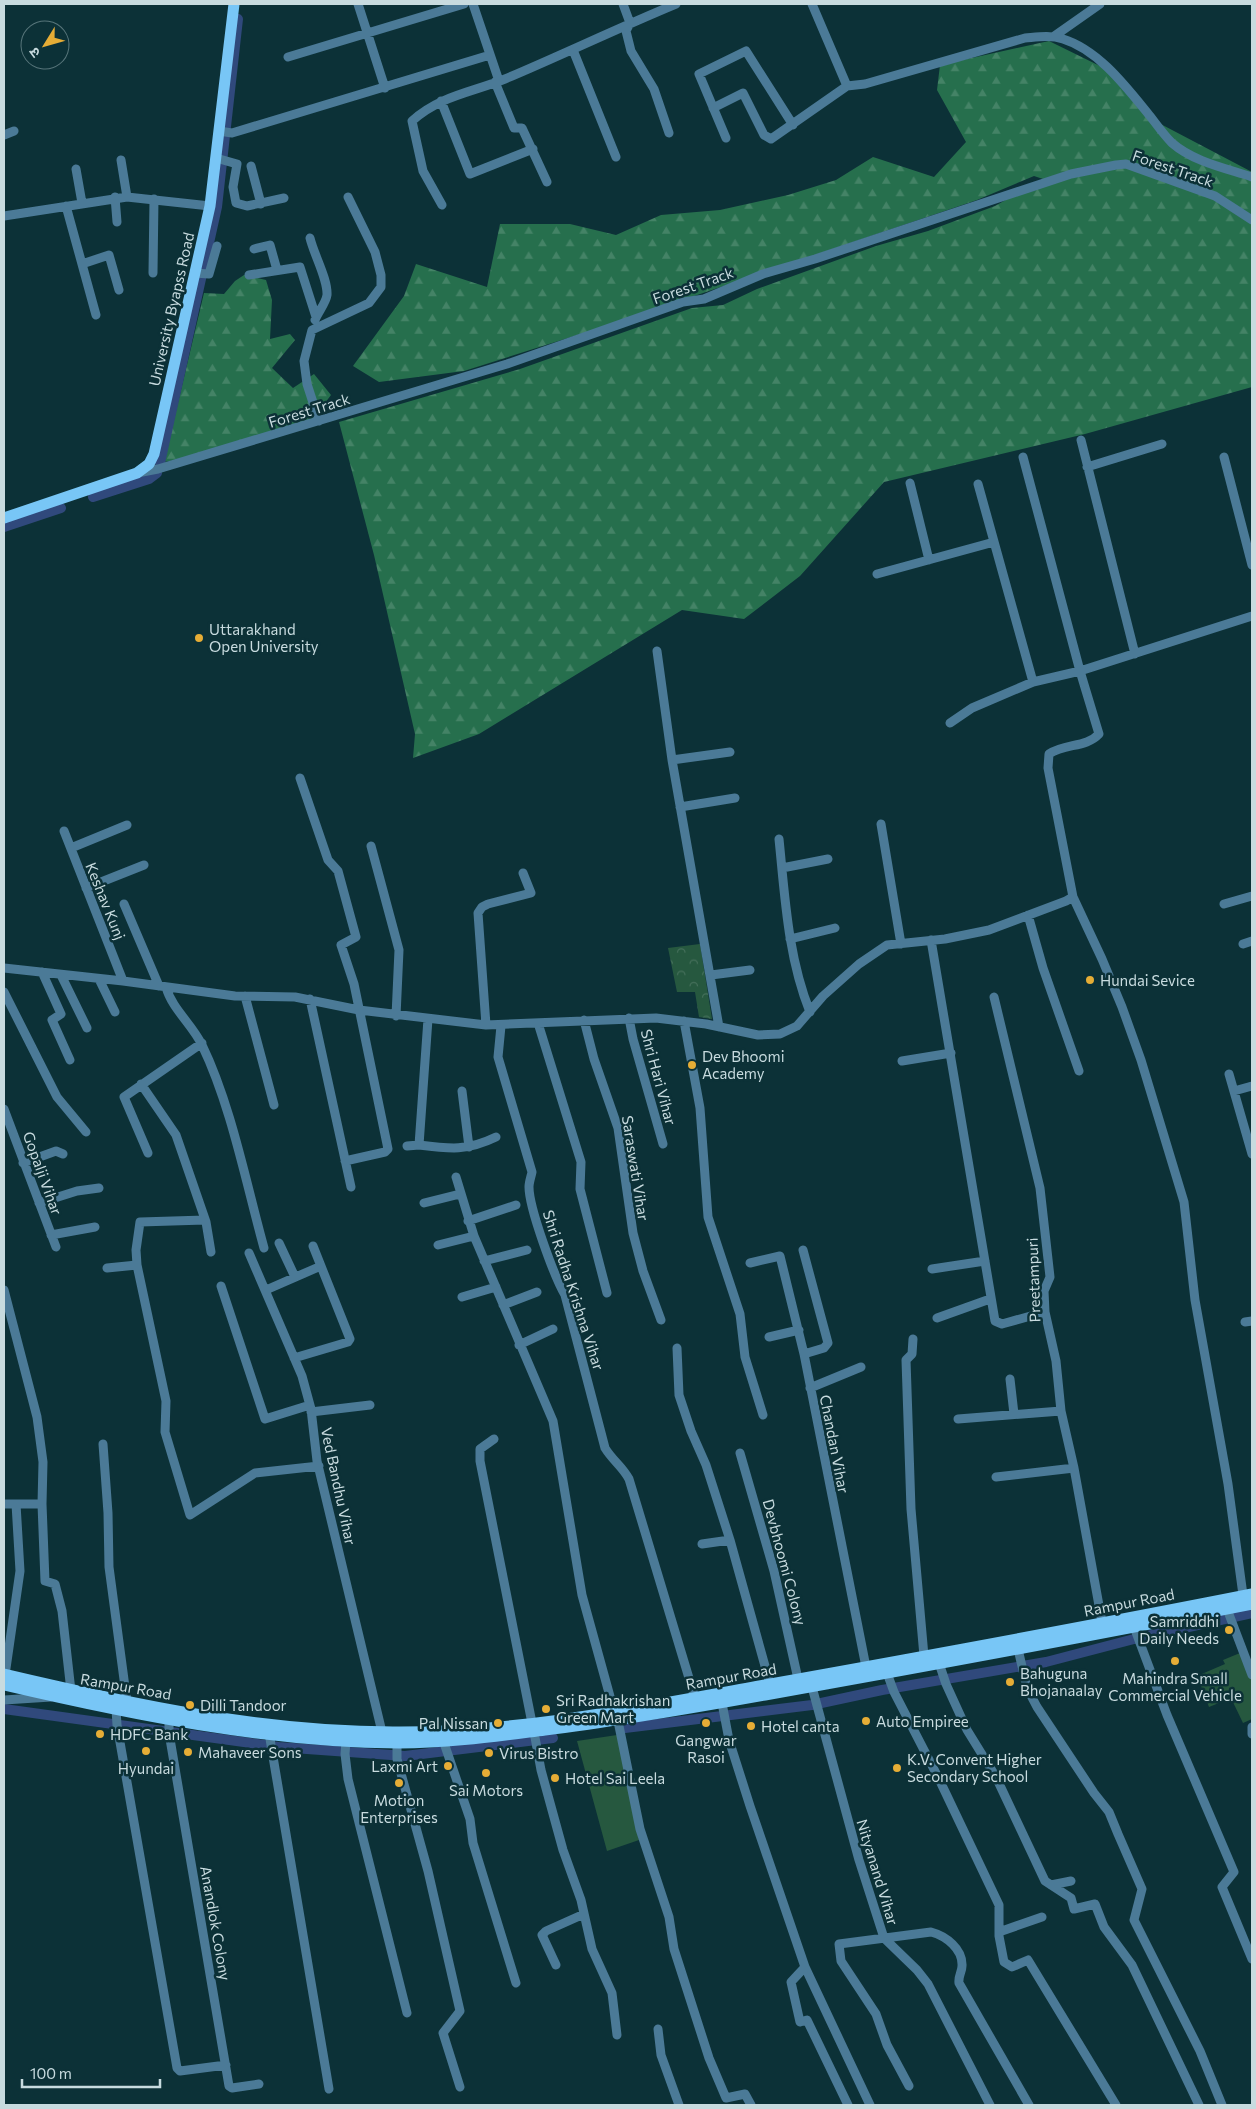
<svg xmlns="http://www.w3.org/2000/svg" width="1256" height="2109" font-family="Commissioner,'Noto Sans Devanagari',sans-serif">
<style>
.grass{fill:#26583f}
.forest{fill:url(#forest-firs)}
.park{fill:url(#park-crowns)}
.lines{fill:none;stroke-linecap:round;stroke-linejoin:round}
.canal{stroke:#30497c;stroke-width:10}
.minor{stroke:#4b7a97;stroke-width:9}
.major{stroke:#78c6f6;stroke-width:11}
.poi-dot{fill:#e6ad36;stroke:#0c3137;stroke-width:2}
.labels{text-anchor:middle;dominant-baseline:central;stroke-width:5;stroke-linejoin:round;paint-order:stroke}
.street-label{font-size:15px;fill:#c8dbdf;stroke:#0c3137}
.poi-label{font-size:15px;fill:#c8dbdf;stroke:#0c3137;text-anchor:start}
</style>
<defs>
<pattern id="forest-firs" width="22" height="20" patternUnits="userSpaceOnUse" patternTransform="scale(1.25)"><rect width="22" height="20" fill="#266f4d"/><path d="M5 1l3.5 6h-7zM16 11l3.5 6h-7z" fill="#448366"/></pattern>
<pattern id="park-crowns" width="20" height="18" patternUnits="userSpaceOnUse" patternTransform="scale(1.25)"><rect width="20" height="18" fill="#26583f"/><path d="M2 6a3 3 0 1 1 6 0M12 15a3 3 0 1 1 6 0" fill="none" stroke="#446f5a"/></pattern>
</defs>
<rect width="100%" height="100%" fill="#0c3137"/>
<path class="grass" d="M1240,1653L1252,1680V1719L1243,1723L1231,1698L1209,1707L1197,1676L1225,1664L1223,1660Z
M617,1735L639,1840L607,1851L577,1741Z"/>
<path class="forest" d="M1049,41L1104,68L1153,120L1252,172V387L1085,434L884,482L800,576L744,619L682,610L479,734L413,758L415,734L374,555L339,422L520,369L692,308L723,305L757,289L876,246L928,231L995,206L1043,179L1034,176L977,200L612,324L464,371L379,382L353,366L404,296L416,264L487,287L500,224H570L616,235L661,215L720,210L788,195L836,180L873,157L934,177L966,142L937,90L940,65Z
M244,275L266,280L272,300L270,339L290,334L295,340L272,368L293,388L314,374L331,395L310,423L210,454L164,462L204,293L224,294L235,281Z"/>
<path class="park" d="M700,944L712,1019L699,1017L695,992H677L668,948Z"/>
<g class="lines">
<path class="canal" d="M160,463L217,207L238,19
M93,497L149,479L157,473
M4,527L61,508
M4,1709L279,1747L405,1756L553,1738
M625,1728L812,1705L882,1690L1046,1662L1134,1639L1252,1613"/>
<path class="minor" d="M358,4L385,88
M473,4L499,81
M623,4L630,23L626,31L631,51L654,89L669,133
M812,4L847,86
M1053,37L1100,4
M573,50L616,157
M288,57L464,4
M495,82L514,128H522L547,182
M441,101L470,174L533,149
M713,108L743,93L764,135L771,139L847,86L865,84L1025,38C1038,37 1050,35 1063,39C1099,50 1127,88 1150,116C1157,125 1164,135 1172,143C1194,162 1225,168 1252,177
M219,131L232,133L490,55
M4,135L14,131
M726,138L699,74L746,51L793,125
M216,158L237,164L233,187L236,203L247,206L284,198
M121,160L127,197
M251,166L261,204
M76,169L82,203
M115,197L117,222
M442,205L423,171L412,121C439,96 473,92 505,79C562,55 618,28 676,4
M66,206L96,315
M4,216L127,197L210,206
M310,238C314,255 328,279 327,295C326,303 318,312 315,320
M254,249L270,245L277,270
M82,264L109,255L119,290
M153,273L154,199
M195,273L209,274L217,246
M249,275L300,267L316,317
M319,421L307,384L304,361L312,330L369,303L381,287V275L375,252L348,197
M1081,440L1135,654
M1224,457L1252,565
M1087,467L1162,444
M137,473L158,469L507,364L683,302L704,299L763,274L815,259L1071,174L1116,165L1126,164L1215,196L1252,220
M910,483L929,560
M978,484L1033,682
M877,574L994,542
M657,651L672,760L719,1027
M950,723L972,708L1033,682L1080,671L1023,457
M672,760L730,752
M300,778L328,860L338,871L356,937L341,945L354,984L388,1149L385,1152L345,1161
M680,807L735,798
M881,824L901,944
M64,831L123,981
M779,839C785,898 788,957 810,1012
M371,846L399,950L396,1016
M71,848L127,825
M782,868L828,859
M86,888L144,865
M124,904L159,986
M1224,904L1252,896
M1028,915L1043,968L1079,1071
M790,939L835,928
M931,940L995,1321L1002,1324L1045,1312
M1243,944L1252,941
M4,968L123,981L235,996L295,997L359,1010L486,1025L656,1018L706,1024L758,1035L780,1034L797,1026L823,996L859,964L887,945L945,939L989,930L1066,901L1073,897
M42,972L61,1014L52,1020L70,1060
M61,975L87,1028
M711,975L750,970
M99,979L115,1012
M166,987C172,1009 192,1024 202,1045C231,1105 246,1183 264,1248
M4,992L57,1097L86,1132
M245,996L274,1105
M994,997L1040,1188L1050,1277L1044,1291L1045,1312L1056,1361L1061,1411L1074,1468L1102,1622
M310,999L351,1187
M629,1018L633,1039L663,1144
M428,1019L419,1145C451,1149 467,1151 496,1137
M584,1020L594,1059L618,1128L633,1233L643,1271L661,1320
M684,1021L700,1108L708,1217L740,1314L745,1357L763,1415
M538,1023L581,1162L580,1189L607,1293
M486,1025L478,913L482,907L488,904L531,893L523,873
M501,1026L498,1057L532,1172C531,1177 529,1182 529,1187C529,1208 554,1276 565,1295L605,1448C613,1461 622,1466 629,1479L695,1698
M902,1061L951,1053
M1229,1074L1252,1154
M141,1084L176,1135L206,1222L211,1252
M462,1091L469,1147
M1234,1091L1252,1086
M4,1109L56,1247
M407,1146L419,1145
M148,1153L124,1097L202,1043
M23,1163L56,1151L63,1154
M456,1177L474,1236L553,1421L582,1595L614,1711
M39,1203L77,1191L99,1188
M424,1203L460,1194
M205,1220L140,1222L136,1250L137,1265L166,1401L165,1432L190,1515L255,1473L319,1466
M468,1221L516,1205
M51,1235L95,1227
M279,1243L295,1277
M438,1245L474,1236
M803,1250L828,1343L824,1348L804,1354
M249,1253L302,1376L311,1409L317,1461L382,1732
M484,1261L527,1250
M750,1263L780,1256L804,1354L866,1667
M107,1268L137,1265
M932,1269L985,1261
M221,1286L265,1419L310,1405
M4,1290L37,1417L43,1462L42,1504
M266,1290L321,1266
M462,1297L496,1287
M503,1305L537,1292
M937,1318L990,1299
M1245,1322L1252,1321
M769,1337L799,1330
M913,1339L912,1354L906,1360L911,1509L924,1656
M519,1345L553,1329
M677,1348L679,1395L691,1431L706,1465L730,1540L770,1684
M294,1358L348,1342L350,1339L313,1246
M1010,1379L1014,1414
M810,1388L861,1367
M311,1412L370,1405
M958,1419L1061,1411
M494,1439L480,1449V1461L532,1723
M103,1444L108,1513L109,1567L127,1702
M740,1453L774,1571L798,1679
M996,1477L1074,1468
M4,1504H42L45,1581L55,1584L62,1611L71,1691
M702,1544L730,1540
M1243,1595L1228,1484L1195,1300L1184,1202L1141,1060L1122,1007L1102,959L1073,897L1048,768L1049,754C1065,743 1086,748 1099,734L1080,671L1252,616
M1227,1609L1252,1675
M1134,1627L1167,1715L1234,1872L1222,1887L1252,1959
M1018,1649L1027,1688L1037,1707L1094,1793L1109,1812L1118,1834L1142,1889L1134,1920L1200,2051L1222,2105
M939,1663L946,1684L967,1730L996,1777L1045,1881L1071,1898L1074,1909L1095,1904L1104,1927L1132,1965L1199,2105
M887,1673L894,1692L939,1779L999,1905V1936L1004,1962L1012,1967L1028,1960L1116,2105
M5,1675L20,1571L16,1504
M812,1687L859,1860L884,1938L917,1970L928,1984L990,2105
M4,1700L51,1697
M722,1703L729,1740L750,1806L805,1967L870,2105
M116,1709L117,1725L177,2068L180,2071L226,2065
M169,1719V1733L229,2086L232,2088L259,2084
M618,1721L640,1829L669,1917L674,1949L709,2058L726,2098L745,2094L751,2105
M1252,1727V1734
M534,1732L541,1770L563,1850L581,1900L592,1949L612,1993L617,2035
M269,1733L329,2089
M443,1740L470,1819L473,1843L516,1983
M346,1741L345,1754L348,1779L407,2013
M397,1743V1759L428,1871L460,2011L443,2033L460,2087
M1051,1885L1071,1881
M999,1932L1042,1917
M556,1965L542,1935L546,1931L584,1914
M805,1967L791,1982L800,2022L807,2020L848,2105
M658,2029L661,2055L679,2105
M909,2086L887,2045L876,2014L841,1961L839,1944L931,1932C946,1936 963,1949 962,1966C962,1972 958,1976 959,1983L1029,2105"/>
<path class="major" d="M4,518L137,473L149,464L154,454L210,206L234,4
M4,1674C131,1704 262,1732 393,1732C518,1733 642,1707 765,1685C927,1656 1090,1626 1252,1594
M4,1685C133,1715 266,1742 399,1743C448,1743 497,1736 545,1730C619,1721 692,1708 765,1695C928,1666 1090,1636 1252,1604"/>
</g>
<g class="poi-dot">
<circle cx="199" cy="638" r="5"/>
<circle cx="1090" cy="980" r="5"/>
<circle cx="692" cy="1065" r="5"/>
<circle cx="1229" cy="1630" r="5"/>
<circle cx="1175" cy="1661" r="5"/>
<circle cx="1010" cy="1682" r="5"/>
<circle cx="190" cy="1705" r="5"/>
<circle cx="546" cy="1709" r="5"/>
<circle cx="866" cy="1721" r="5"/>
<circle cx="498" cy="1723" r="5"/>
<circle cx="706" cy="1723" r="5"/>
<circle cx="751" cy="1726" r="5"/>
<circle cx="100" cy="1734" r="5"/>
<circle cx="146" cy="1751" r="5"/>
<circle cx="188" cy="1752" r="5"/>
<circle cx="489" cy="1753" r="5"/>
<circle cx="448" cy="1766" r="5"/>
<circle cx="897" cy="1768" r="5"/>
<circle cx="486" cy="1773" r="5"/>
<circle cx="555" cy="1778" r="5"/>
<circle cx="399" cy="1783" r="5"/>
</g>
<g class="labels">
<g class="street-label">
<text transform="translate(1173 168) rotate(19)">Forest Track</text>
<text transform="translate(693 285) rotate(-19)">Forest Track</text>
<text transform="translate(171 309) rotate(-77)">University Byapss Road</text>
<text transform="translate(309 410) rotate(-17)">Forest Track</text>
<text transform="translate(106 901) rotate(68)">Keshav Kunj</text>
<text transform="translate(659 1077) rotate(75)">Shri Hari Vihar</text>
<text transform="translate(636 1168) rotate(81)">Saraswati Vihar</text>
<text transform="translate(43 1173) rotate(70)">Gopalji Vihar</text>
<text transform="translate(1033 1280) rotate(-92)">Preetampuri</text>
<text transform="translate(574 1290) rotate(72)">Shri Radha Krishna Vihar</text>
<text transform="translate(835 1444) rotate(79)">Chandan Vihar</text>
<text transform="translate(339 1486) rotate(78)">Ved Bandhu Vihar</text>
<text transform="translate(785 1562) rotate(75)">Devbhoomi Colony</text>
<text transform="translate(1129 1602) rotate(-11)">Rampur Road</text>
<text transform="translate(731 1676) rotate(-10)">Rampur Road</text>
<text transform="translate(126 1686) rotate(10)">Rampur Road</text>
<text transform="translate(878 1872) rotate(73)">Nityanand Vihar</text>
<text transform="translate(216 1923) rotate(80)">Anandlok Colony</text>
</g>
<g class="poi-label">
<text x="209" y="629">Uttarakhand<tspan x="209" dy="17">Open University</tspan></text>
<text x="1100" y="980">Hundai Sevice</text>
<text x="702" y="1056">Dev Bhoomi<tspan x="702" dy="17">Academy</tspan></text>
<text x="1219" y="1621" text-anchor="end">Samriddhi<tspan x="1219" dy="17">Daily Needs</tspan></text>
<text x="1020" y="1673">Bahuguna<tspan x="1020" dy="17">Bhojanaalay</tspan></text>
<text x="1175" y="1678" text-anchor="middle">Mahindra Small<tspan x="1175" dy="17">Commercial Vehicle</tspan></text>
<text x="556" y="1700">Sri Radhakrishan<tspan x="556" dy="17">Green Mart</tspan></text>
<text x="200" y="1705">Dilli Tandoor</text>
<text x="876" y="1721">Auto Empiree</text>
<text x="488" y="1723" text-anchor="end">Pal Nissan</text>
<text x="761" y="1726">Hotel canta</text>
<text x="110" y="1734">HDFC Bank</text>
<text x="706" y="1740" text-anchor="middle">Gangwar<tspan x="706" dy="17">Rasoi</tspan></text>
<text x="198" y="1752">Mahaveer Sons</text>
<text x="499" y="1753">Virus Bistro</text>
<text x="907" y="1759">K.V. Convent Higher<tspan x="907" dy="17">Secondary School</tspan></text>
<text x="438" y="1766" text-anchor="end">Laxmi Art</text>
<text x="146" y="1768" text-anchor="middle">Hyundai</text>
<text x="565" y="1778">Hotel Sai Leela</text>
<text x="486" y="1790" text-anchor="middle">Sai Motors</text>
<text x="399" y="1800" text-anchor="middle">Motion<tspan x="399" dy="17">Enterprises</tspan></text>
</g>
</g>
<rect width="1256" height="2109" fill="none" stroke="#c8dbdf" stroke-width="10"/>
<g transform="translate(45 45) rotate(233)"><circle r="24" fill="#0c3137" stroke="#57757a"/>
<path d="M0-4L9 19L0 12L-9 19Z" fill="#e6ad36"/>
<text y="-8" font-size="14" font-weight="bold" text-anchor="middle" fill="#c8dbdf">उ</text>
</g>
<path d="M22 2079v8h138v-8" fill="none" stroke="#c8dbdf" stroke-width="2.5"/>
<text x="30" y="2079" font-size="15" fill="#c8dbdf" stroke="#0c3137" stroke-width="4" paint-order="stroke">100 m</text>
</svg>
